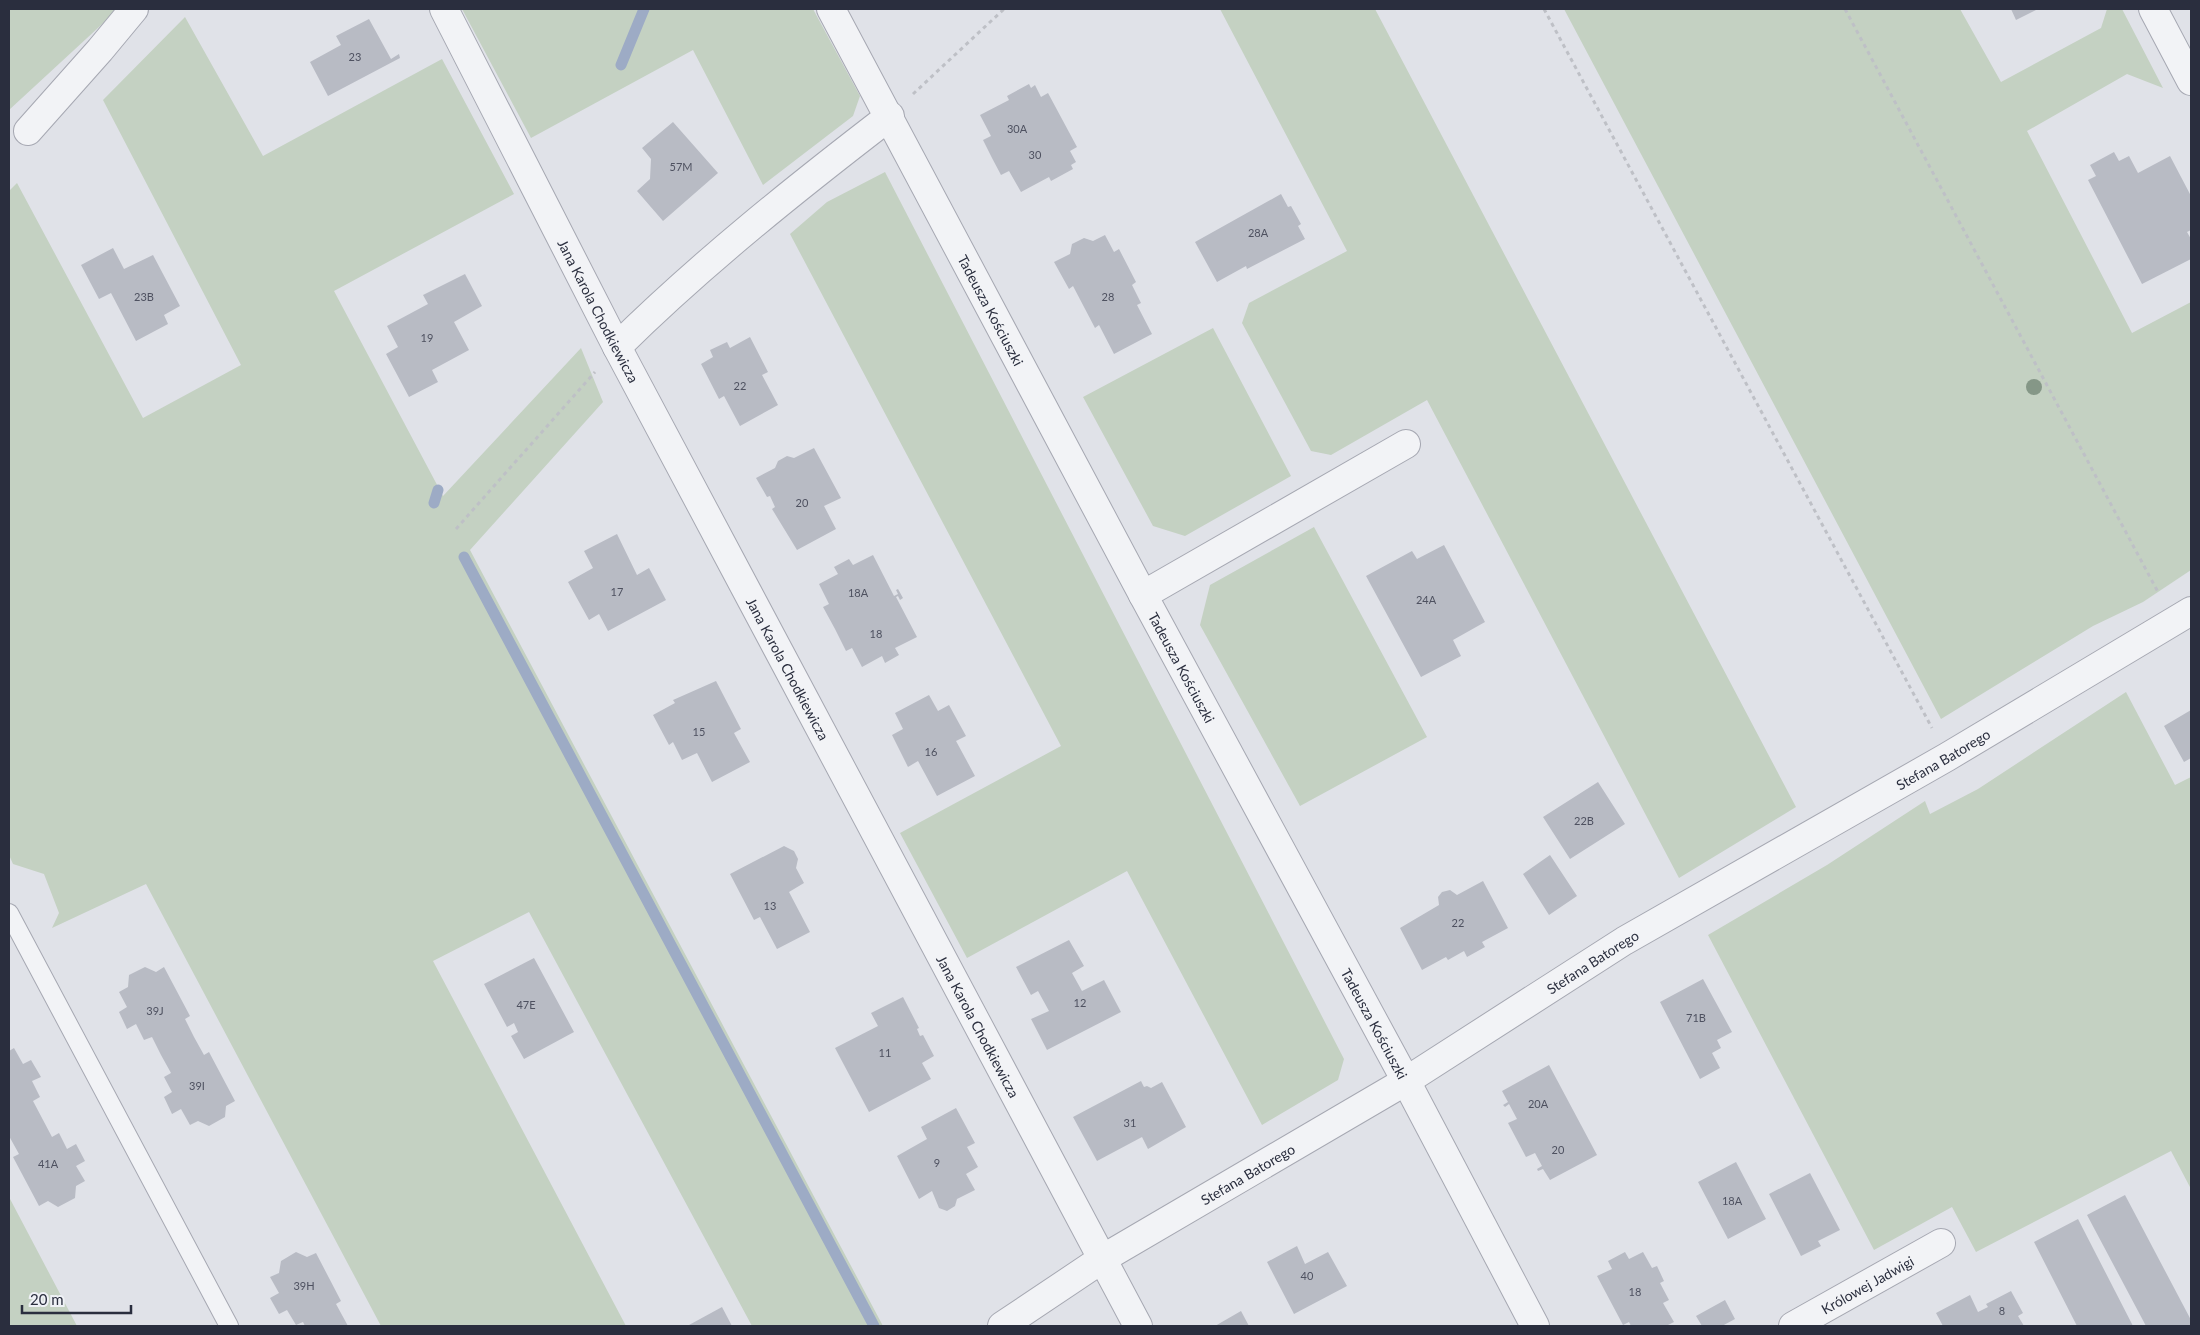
<svg xmlns="http://www.w3.org/2000/svg" width="2200" height="1335" font-family="Lato,sans-serif">
<style>
.green{fill:#c4d1c2}
.lines{fill:none;stroke-linecap:round;stroke-linejoin:round}
.stream{stroke:#9dabc5;stroke-width:11}
.building{fill:#b8bbc4}
.service-casing{stroke:#a6a8b2;stroke-width:20}
.minor-casing{stroke:#a6a8b2;stroke-width:30}
.path{stroke:#bec0c6;stroke-width:3;stroke-dasharray:4 4;stroke-linecap:butt}
.service{stroke:#f2f3f6;stroke-width:18}
.minor{stroke:#f2f3f6;stroke-width:28}
.tree{fill:#859787}
.labels{text-anchor:middle;dominant-baseline:central;stroke-width:4;stroke-linejoin:round;paint-order:stroke}
.number-label{font-size:11px;fill:#4e5160}
.street-label{font-size:14px;fill:#2a2e3e;stroke:#eff1f6}
</style>
<rect width="100%" height="100%" fill="#e0e2e8"/>
<path class="green" d="M9,9H116L112,15L9,110Z
M462,9H813L860,96L853,116L763,185L693,50L531,138Z
M1220,9H1375L1796,807L1679,878L1427,400L1331,455L1311,451L1242,323L1249,303L1347,251Z
M1564,9H1960L2001,82L2101,28L2107,9H2122L2163,88L2127,74L2027,131L2132,333L2191,302V570L2143,602L2093,626L1941,719Z
M185,17L263,156L442,59L514,194L334,291L443,496L581,348L603,402L470,550L883,1326H752L529,912L433,961L626,1326H381L146,884L52,928L59,913L44,874L13,864L9,855V191L17,183L143,418L241,365L103,100Z
M885,172L1344,1059L1338,1080L1262,1125L1127,871L967,958L900,833L1061,746L790,234L827,202Z
M1213,328L1291,476L1185,536L1153,526L1083,397Z
M1314,527L1427,737L1300,806L1200,625L1210,585Z
M2126,692L2175,785L2191,777V1189L2171,1151L1976,1252L1952,1207L1874,1250L1708,935L1827,865L1925,801L1930,814L1978,789Z
M9,1197L77,1326H9Z"/>
<g class="lines">
<path class="stream" d="M621,65L644,9
M434,503L438,490
M464,557L874,1326"/>
</g>
<path class="building" d="M2011,9H2038L2016,20Z
M369,19L391,59L399,54L400,58L328,96L310,62L341,45L336,36Z
M1029,84L1031,88L1035,85L1041,97L1048,93L1077,147L1070,151L1076,162L1071,165L1073,169L1051,181L1049,177L1021,192L1009,171L1001,175L992,158L983,140L991,136L980,115L1009,100L1007,96Z
M673,122L718,173L663,221L637,191L650,179L651,159L642,148Z
M2114,152L2119,161L2129,156L2138,173L2170,156L2191,196V230L2187,232L2191,239V259L2142,284L2088,180L2096,176L2090,165Z
M1281,194L1288,207L1291,206L1301,224L1298,226L1305,239L1247,269L1246,266L1217,282L1195,242Z
M1105,235L1114,252L1119,249L1136,282L1132,285L1141,303L1137,305L1152,334L1114,354L1099,325L1095,328L1073,286L1069,289L1054,262L1070,254L1072,244L1084,238L1093,241Z
M113,248L124,269L153,255L180,306L164,315L168,324L136,341L111,293L99,299L81,265Z
M465,274L482,306L454,322L469,350L432,370L438,382L409,397L386,354L398,347L387,326L428,304L423,295Z
M750,337L768,372L762,375L778,405L740,426L724,396L719,399L701,364L713,357L710,350L727,342L730,348Z
M814,448L841,498L824,506L836,529L797,550L772,509L775,507L770,496L767,497L756,478L775,468L778,461L787,456L794,458Z
M617,534L637,575L649,568L666,600L608,631L599,614L589,620L568,582L593,568L584,551Z
M1444,545L1485,622L1453,640L1461,656L1421,677L1366,576L1412,551L1417,559Z
M873,555L894,596L898,594L896,590L898,589L903,598L900,600L898,596L896,597L917,637L895,648L899,655L885,663L882,656L862,667L852,648L846,651L835,629L823,607L829,604L819,584L838,574L834,567L849,559L853,565Z
M716,681L741,729L734,733L750,762L712,782L697,753L682,760L673,742L669,745L653,715L675,703L673,700Z
M929,695L938,711L949,705L966,736L956,741L975,776L937,796L918,761L908,767L892,735L903,729L895,713Z
M2191,710V758L2184,762L2164,726Z
M1598,782L1625,824L1570,859L1543,817Z
M784,846L794,851L798,859L796,868L804,883L789,892L810,932L777,949L760,917L754,920L730,874Z
M1550,855L1577,896L1549,915L1523,874Z
M1483,881L1508,928L1482,942L1485,947L1467,957L1464,951L1448,960L1446,957L1422,970L1400,928L1439,905L1438,897L1442,892L1450,890L1457,895Z
M1069,940L1084,966L1072,973L1082,991L1104,980L1121,1012L1047,1050L1031,1019L1049,1011L1038,991L1031,995L1016,967Z
M534,958L574,1032L524,1059L511,1036L518,1032L514,1023L507,1027L484,984Z
M145,967L156,972L164,967L190,1016L185,1019L194,1037L204,1055L209,1052L235,1101L226,1106L225,1117L209,1126L198,1121L190,1125L181,1109L172,1114L164,1097L172,1092L164,1077L171,1073L161,1055L152,1037L144,1040L136,1024L127,1029L119,1012L127,1007L119,992L128,987L129,975Z
M1703,979L1732,1032L1717,1040L1721,1048L1712,1053L1720,1068L1700,1079L1660,1002Z
M903,997L919,1028L917,1029L920,1036L923,1035L934,1056L922,1063L931,1079L869,1112L835,1048L878,1026L871,1013Z
M14,1048L23,1064L31,1060L41,1077L32,1081L40,1097L33,1101L52,1137L59,1133L67,1149L76,1144L85,1161L76,1166L85,1181L76,1186L75,1198L58,1207L48,1201L39,1206L13,1157L19,1154L9,1136V1051Z
M1549,1065L1597,1155L1550,1180L1543,1169L1538,1171L1537,1169L1542,1166L1535,1153L1526,1157L1508,1123L1517,1119L1509,1104L1505,1107L1503,1105L1508,1102L1502,1091Z
M1141,1081L1144,1087L1147,1086L1151,1088L1162,1082L1186,1127L1148,1149L1142,1137L1097,1161L1073,1117Z
M956,1108L975,1143L967,1147L978,1167L966,1174L975,1190L957,1199L955,1206L947,1211L939,1208L932,1191L919,1199L897,1156L927,1139L921,1127Z
M1736,1162L1766,1219L1728,1239L1698,1182Z
M1810,1173L1840,1230L1818,1241L1821,1246L1801,1256L1769,1194Z
M2125,1195L2191,1320V1326H2146L2087,1215Z
M2078,1219L2133,1326H2077L2034,1242Z
M1297,1246L1305,1264L1328,1252L1347,1286L1294,1314L1267,1262Z
M296,1252L307,1257L316,1253L341,1301L336,1304L348,1326H305L303,1322L296,1325L287,1310L279,1314L270,1298L279,1293L270,1277L279,1273L281,1261Z
M1625,1252L1629,1259L1643,1252L1652,1268L1657,1266L1664,1281L1660,1283L1669,1300L1663,1303L1674,1322L1666,1326H1631L1629,1322L1623,1325L1597,1276L1612,1269L1608,1261Z
M2011,1291L2023,1313L2018,1316L2024,1326H1943L1936,1313L1970,1295L1978,1312L1988,1307L1986,1304Z
M1725,1300L1735,1319L1722,1326H1702L1696,1316Z
M722,1307L732,1326H689V1325Z
M1241,1311L1249,1326H1215Z"/>
<g class="lines">
<g class="service-casing">
<path id="service" d="M9,913L229,1326"/>
</g>
<g class="minor-casing">
<g id="minor">
<path id="s1" d="M444,9L617,347L1138,1326"/>
<path id="s2" d="M831,9L1143,595L1406,1081L1535,1326"/>
<path d="M2153,9L2191,81"/>
<path d="M28,131L100,50L134,9"/>
<path d="M617,347C701,264 795,189 890,116"/>
<path d="M1143,595L1406,444"/>
<path id="s3" d="M1002,1326L1102,1259L1406,1081L1624,941L1947,757L2191,611"/>
<path id="s4" d="M1793,1326L1941,1243"/>
</g>
</g>
<path class="path" d="M1544,9L1932,728
M1845,9L2158,592
M913,94L1004,9
M456,529L595,372"/>
<use href="#service" class="service"/>
<use href="#minor" class="minor"/>
</g>
<circle class="tree" cx="2034" cy="387" r="8"/>
<g class="labels">
<g class="number-label">
<text x="355" y="56">23</text>
<text x="1017" y="128">30A</text>
<text x="1035" y="154">30</text>
<text x="681" y="166">57M</text>
<text x="1258" y="232">28A</text>
<text x="144" y="296">23B</text>
<text x="1108" y="296">28</text>
<text x="427" y="337">19</text>
<text x="740" y="385">22</text>
<text x="802" y="502">20</text>
<text x="617" y="591">17</text>
<text x="858" y="592">18A</text>
<text x="1426" y="599">24A</text>
<text x="876" y="633">18</text>
<text x="699" y="731">15</text>
<text x="931" y="751">16</text>
<text x="1584" y="820">22B</text>
<text x="770" y="905">13</text>
<text x="1458" y="922">22</text>
<text x="1080" y="1002">12</text>
<text x="526" y="1004">47E</text>
<text x="155" y="1010">39J</text>
<text x="1696" y="1017">71B</text>
<text x="885" y="1052">11</text>
<text x="197" y="1085">39I</text>
<text x="1538" y="1103">20A</text>
<text x="1130" y="1122">31</text>
<text x="1558" y="1149">20</text>
<text x="937" y="1162">9</text>
<text x="48" y="1163">41A</text>
<text x="1732" y="1200">18A</text>
<text x="1307" y="1275">40</text>
<text x="304" y="1285">39H</text>
<text x="1635" y="1291">18</text>
<text x="2002" y="1310">8</text>
</g>
<g class="street-label">
<text stroke="none"><textPath href="#s2" startOffset="341">Tadeusza Kościuszki</textPath></text>
<text stroke="none"><textPath href="#s1" startOffset="339">Jana Karola Chodkiewicza</textPath></text>
<text stroke="none"><textPath href="#s2" startOffset="746">Tadeusza Kościuszki</textPath></text>
<text stroke="none"><textPath href="#s1" startOffset="744">Jana Karola Chodkiewicza</textPath></text>
<text stroke="none"><textPath href="#s3" startOffset="1099">Stefana Batorego</textPath></text>
<text stroke="none"><textPath href="#s3" startOffset="694">Stefana Batorego</textPath></text>
<text stroke="none"><textPath href="#s2" startOffset="1151">Tadeusza Kościuszki</textPath></text>
<text stroke="none"><textPath href="#s1" startOffset="1149">Jana Karola Chodkiewicza</textPath></text>
<text stroke="none"><textPath href="#s3" startOffset="289">Stefana Batorego</textPath></text>
<text stroke="none"><textPath href="#s4" startOffset="85">Królowej Jadwigi</textPath></text>
</g>
</g>
<rect width="2200" height="1335" fill="none" stroke="#2a2e3e" stroke-width="20"/>
<path d="M22 1305v8h109v-8" fill="none" stroke="#2a2e3e" stroke-width="2.5"/>
<text x="30" y="1305" font-size="15" fill="#2a2e3e" stroke="#eff1f6" stroke-width="4" paint-order="stroke">20 m</text>
</svg>
